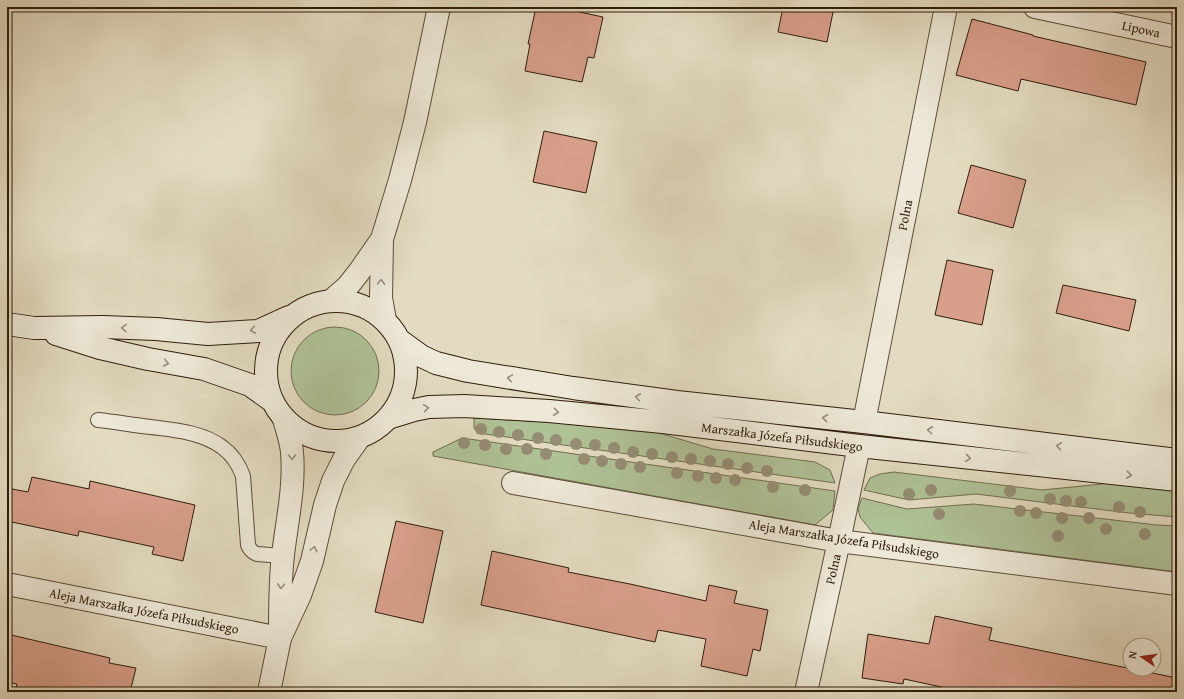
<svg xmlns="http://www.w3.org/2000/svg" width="1184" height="699" font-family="'Gentium Book Plus',serif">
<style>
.green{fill:#afc196;stroke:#706f50}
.building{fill:#d89f8a;stroke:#301d0b}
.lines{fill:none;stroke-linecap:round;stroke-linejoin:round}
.service-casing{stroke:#5d4c38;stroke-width:16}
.minor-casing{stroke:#5d4c38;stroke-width:24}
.tertiary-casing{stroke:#5d4c38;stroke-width:24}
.secondary-casing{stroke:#301d0b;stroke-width:24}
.service{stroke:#ede8d7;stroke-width:14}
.minor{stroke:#ede8d7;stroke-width:22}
.tertiary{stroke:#ede8d7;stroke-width:22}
.secondary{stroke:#ede8d7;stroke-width:22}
.tree{fill:#958d74}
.oneway{stroke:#988d7b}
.labels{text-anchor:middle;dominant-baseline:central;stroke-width:3;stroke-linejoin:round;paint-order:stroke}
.street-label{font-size:13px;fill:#301d0b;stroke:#ede8d7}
</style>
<rect width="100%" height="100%" fill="#e3dbc1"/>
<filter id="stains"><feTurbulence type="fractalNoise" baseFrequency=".005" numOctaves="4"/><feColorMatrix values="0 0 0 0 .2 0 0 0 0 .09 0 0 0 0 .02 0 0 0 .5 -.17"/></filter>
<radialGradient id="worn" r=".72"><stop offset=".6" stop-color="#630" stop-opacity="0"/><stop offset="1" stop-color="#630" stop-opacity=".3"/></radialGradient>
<path class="green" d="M291 371a44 44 0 1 1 88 0a44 44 0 1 1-88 0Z
M474,418L639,427L713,449L815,462L830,470L835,483L478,433L474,428Z
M462,438L835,491L833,510L815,525L433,456V452Z
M894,472L1042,490L1112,483L1177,489V517L1129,513L976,494L909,500L864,490L870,478L880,474Z
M862,498L907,509L974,504L1157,525L1177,526V572L873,533L860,517L858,508Z"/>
<path class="building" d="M536,7H556L603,17L594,58L588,57L582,82L525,71L530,44H528Z
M783,7H834L827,42L778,32Z
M972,19L1033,35V36L1146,62L1136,105L1021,79L1018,91L956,75Z
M544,131L597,142L586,193L533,182Z
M971,165L1026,180L1013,228L958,213Z
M947,260L993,270L982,325L935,315Z
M1063,285L1136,300L1129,331L1056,313Z
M32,477L89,489L90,481L195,505L183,561L152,554L154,547L79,531L78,536L7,521V488L28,492Z
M396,521L443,531L423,623L375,612Z
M492,551L569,568L568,572L630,584L706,601L709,585L737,591L734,603L768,610L760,651L753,649L747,676L701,666L706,639L658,630L655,642L481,605Z
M935,616L992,628L989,640L1177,678V692H965L904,679L903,684L862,678L868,634L929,644Z
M7,634L110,658L109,663L136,668L130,692H64L41,687L40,692L16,687L17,684L7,682Z"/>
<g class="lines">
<g class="service-casing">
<path id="service" d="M98,420C116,422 133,425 151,427C174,430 202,432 222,447C232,454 239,465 243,476L248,545C250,550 252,552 257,554L283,556"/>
</g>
<g class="minor-casing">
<path id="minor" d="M1035,7L1177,37
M332,300L348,286L359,272L382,239
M385,320L381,298L382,239L400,180L415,122L439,7
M864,422L946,7
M513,483L839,541L1177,584
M7,584L280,638
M806,692L839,541L859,446"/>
</g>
<g class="tertiary-casing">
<path id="tertiary" d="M280,631C280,605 280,580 283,555C287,521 295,486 292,452C291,441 287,430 284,419
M269,692L280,638L300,595L312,561L325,505L333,481L344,459L359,438"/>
</g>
<g class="secondary-casing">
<path id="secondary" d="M266 371a70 70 0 1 1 140 0a70 70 0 1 1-140 0Z
M7,324L34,328L103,327L156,329L208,334L258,331L289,317
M56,334L100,348L148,359L204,369L250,385L271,400
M399,340L421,356L436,363L468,371L573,388L677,402L864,422L1177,460
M388,418L414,410L429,407L464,406L549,411L663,422L859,446L1177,480"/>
</g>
<use href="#service" class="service"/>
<use href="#minor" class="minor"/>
<use href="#tertiary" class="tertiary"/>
<use href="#secondary" class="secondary"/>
</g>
<g class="tree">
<circle cx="481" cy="429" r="6"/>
<circle cx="499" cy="432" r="6"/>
<circle cx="518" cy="435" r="6"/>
<circle cx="538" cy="438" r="6"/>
<circle cx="556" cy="440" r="6"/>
<circle cx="464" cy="443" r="6"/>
<circle cx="576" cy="444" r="6"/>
<circle cx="485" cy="445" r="6"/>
<circle cx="595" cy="445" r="6"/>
<circle cx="614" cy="448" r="6"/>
<circle cx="506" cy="449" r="6"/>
<circle cx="527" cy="449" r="6"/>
<circle cx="633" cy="452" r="6"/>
<circle cx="546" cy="454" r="6"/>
<circle cx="652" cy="454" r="6"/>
<circle cx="672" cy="457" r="6"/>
<circle cx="584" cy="459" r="6"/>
<circle cx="691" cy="459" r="6"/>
<circle cx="602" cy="461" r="6"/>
<circle cx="710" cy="461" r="6"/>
<circle cx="621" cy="464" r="6"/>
<circle cx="728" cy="464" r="6"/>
<circle cx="640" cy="467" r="6"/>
<circle cx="747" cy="468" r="6"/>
<circle cx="767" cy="471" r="6"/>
<circle cx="677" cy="473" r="6"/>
<circle cx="698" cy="476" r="6"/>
<circle cx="716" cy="478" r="6"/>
<circle cx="735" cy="480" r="6"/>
<circle cx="773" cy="487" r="6"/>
<circle cx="805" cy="490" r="6"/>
<circle cx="931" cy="490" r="6"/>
<circle cx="1010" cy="491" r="6"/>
<circle cx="909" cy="494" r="6"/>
<circle cx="1050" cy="499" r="6"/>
<circle cx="1066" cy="501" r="6"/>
<circle cx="1081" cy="502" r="6"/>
<circle cx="1119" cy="507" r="6"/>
<circle cx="1020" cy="511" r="6"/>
<circle cx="1140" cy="512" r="6"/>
<circle cx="1036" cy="513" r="6"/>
<circle cx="939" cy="514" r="6"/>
<circle cx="1062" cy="518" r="6"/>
<circle cx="1089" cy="518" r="6"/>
<circle cx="1106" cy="529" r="6"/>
<circle cx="1145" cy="534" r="6"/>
<circle cx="1058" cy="536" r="6"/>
</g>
<defs><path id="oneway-chevron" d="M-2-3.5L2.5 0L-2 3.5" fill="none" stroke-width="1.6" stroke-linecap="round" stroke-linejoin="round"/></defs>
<g class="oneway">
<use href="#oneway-chevron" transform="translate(381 282) rotate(-89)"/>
<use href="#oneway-chevron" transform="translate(124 328) rotate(-178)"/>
<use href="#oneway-chevron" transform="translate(253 330) rotate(172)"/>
<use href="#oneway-chevron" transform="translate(166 363) rotate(10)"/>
<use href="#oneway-chevron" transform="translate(510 378) rotate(-171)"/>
<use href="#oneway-chevron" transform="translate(638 397) rotate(-173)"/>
<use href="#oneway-chevron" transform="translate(426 408) rotate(-8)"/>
<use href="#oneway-chevron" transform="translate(556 412) rotate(6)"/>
<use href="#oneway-chevron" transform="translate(825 418) rotate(-174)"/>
<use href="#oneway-chevron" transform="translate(930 430) rotate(-173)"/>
<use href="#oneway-chevron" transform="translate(1059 446) rotate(-173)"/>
<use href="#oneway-chevron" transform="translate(292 457) rotate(89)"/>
<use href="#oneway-chevron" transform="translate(968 458) rotate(6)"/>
<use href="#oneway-chevron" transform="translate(1129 475) rotate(6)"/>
<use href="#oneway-chevron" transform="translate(314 549) rotate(-76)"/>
<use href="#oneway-chevron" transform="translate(281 586) rotate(93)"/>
</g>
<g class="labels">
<g class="street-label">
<text transform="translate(1141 29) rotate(12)">Lipowa</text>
<text transform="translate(905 215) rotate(-79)">Polna</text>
<text transform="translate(782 437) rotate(7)">Marszałka Józefa Piłsudskiego</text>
<text transform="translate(844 539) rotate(9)">Aleja Marszałka Józefa Piłsudskiego</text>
<text transform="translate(833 569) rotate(-77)">Polna</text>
<text transform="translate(144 611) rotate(11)">Aleja Marszałka Józefa Piłsudskiego</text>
</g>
</g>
<rect width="1184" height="699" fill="none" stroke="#e3dbc1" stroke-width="24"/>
<rect x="8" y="8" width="1168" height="683" fill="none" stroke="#301d0b" stroke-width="2"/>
<rect x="12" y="12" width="1160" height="675" fill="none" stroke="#301d0b"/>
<g transform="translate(1142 657) rotate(283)"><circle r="19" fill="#ede8d7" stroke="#a19785"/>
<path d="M0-3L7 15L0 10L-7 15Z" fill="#8f2418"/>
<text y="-6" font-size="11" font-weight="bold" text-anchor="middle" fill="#301d0b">N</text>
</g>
<rect width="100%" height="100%" filter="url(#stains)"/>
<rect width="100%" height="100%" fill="url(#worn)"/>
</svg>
